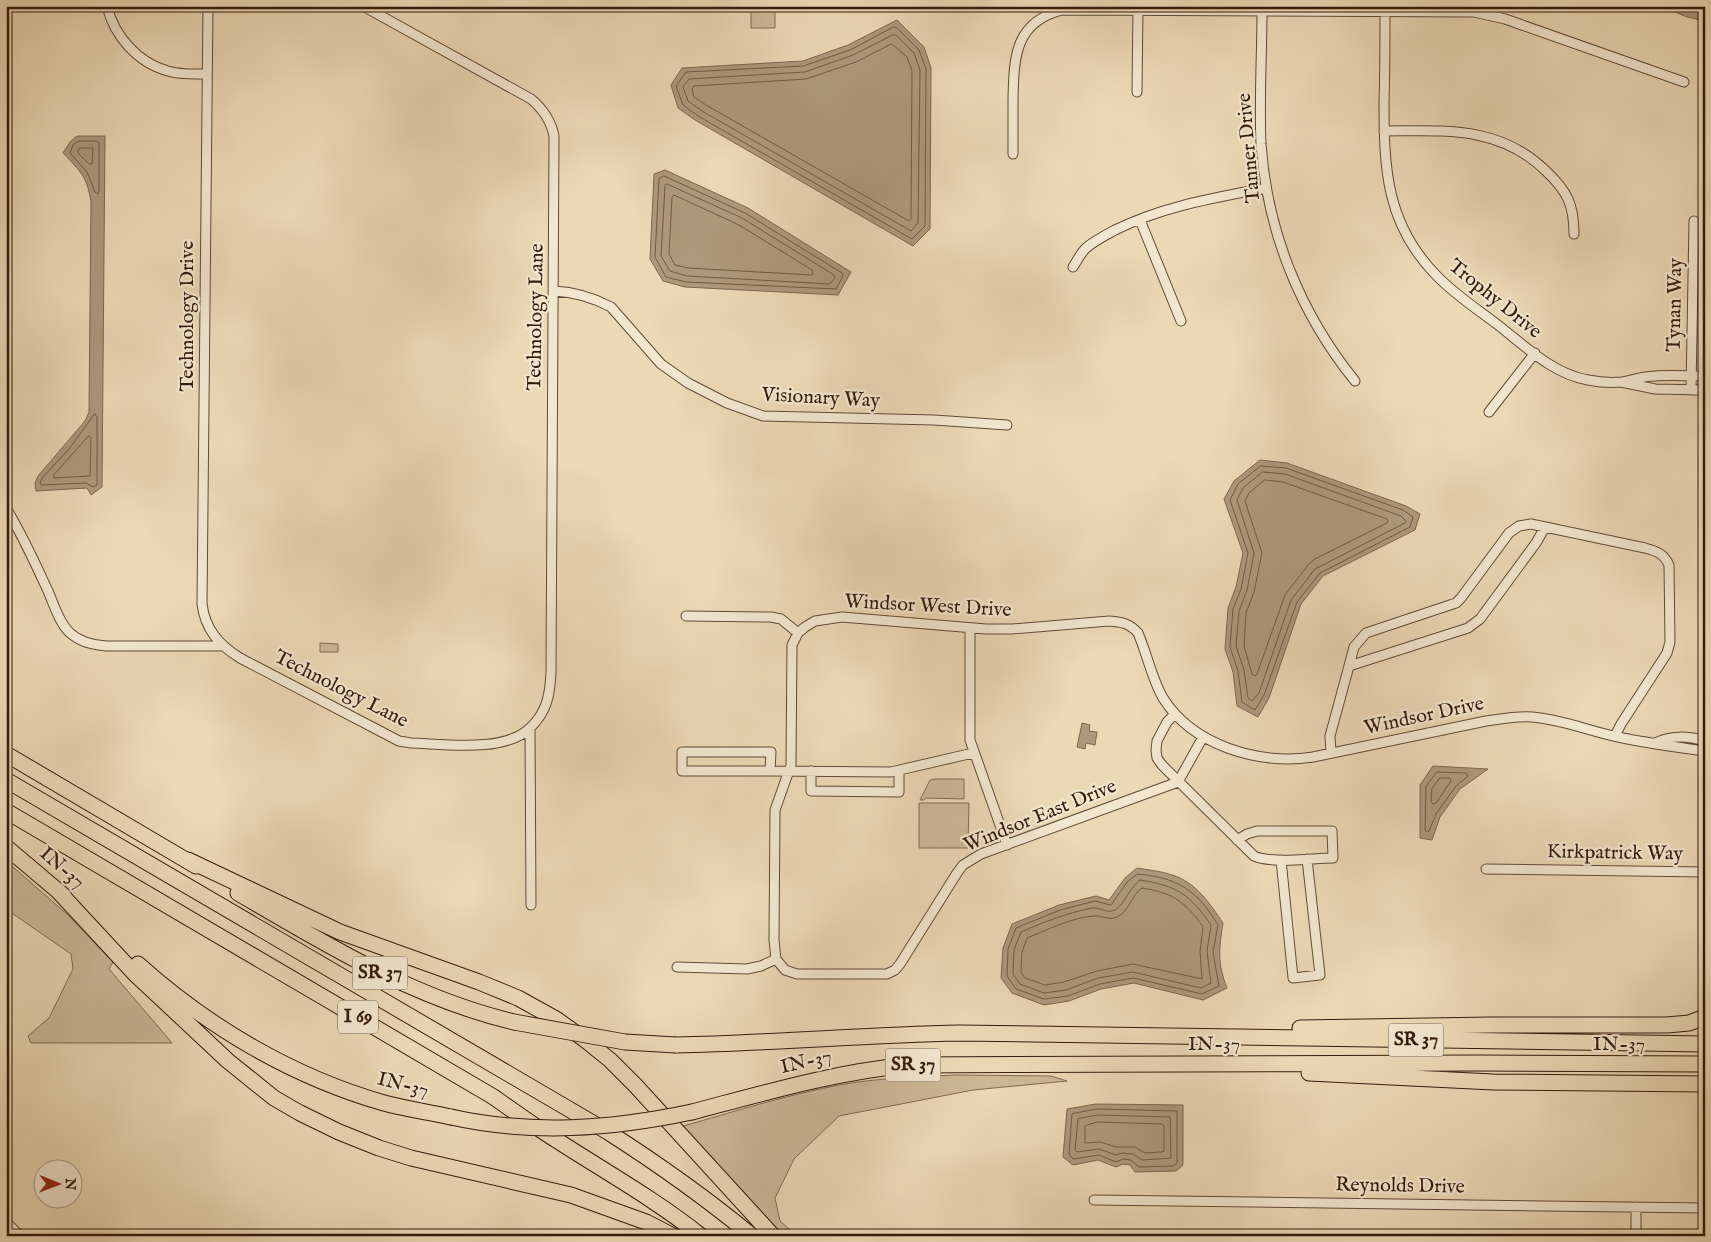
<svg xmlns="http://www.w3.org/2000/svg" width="1711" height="1242" font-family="'IM FELL English',serif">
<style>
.green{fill:#ccb898;stroke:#806a52}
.water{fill:#ad987b;stroke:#7d664e}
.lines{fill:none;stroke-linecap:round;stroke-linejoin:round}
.shore{stroke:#705a43;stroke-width:1}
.minor-casing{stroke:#624a36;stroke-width:11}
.motorway-casing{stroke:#341b0b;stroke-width:17}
.minor{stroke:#f2e6cf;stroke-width:9}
.motorway{stroke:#ebd8b5;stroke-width:15}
.motorway-bridge-casing{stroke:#341b0b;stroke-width:17;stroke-linecap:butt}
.motorway-bridge{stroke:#ebd8b5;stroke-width:15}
.labels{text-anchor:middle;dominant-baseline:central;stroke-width:4.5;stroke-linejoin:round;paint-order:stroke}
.shield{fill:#f2e6cf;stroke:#6d5846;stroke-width:1}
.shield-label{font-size:19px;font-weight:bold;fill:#341b0b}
.street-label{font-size:20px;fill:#341b0b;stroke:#f2e6cf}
</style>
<rect width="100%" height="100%" fill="#ebd8b5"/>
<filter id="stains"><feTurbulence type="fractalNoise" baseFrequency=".004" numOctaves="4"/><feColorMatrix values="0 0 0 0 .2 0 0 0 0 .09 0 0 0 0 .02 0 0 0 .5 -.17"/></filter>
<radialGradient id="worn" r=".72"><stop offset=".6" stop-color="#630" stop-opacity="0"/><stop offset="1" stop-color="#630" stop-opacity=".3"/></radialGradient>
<path class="green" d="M751,6H775V28H751Z
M320,643L338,644V652H320Z
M935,779H964V799L926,798L924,800H920L930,780Z
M919,803H969L968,848H919Z
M6,861L68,915L113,962L109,969L172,1043H31L28,1036L49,1018L73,969L71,954L6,909Z
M956,1075L1051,1076L1067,1081L973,1090L839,1116L794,1159L775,1198L780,1221L797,1236H784L683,1126C733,1112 783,1096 834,1086C874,1078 915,1077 956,1075Z"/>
<path class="water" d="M1660,6H1705V21L1687,17Z
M897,20L924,47L931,68L930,229L913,246L695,120L678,108L671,85L682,68L803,61L848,45Z
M77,136H105L102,487L91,495L87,488L36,491L35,483L38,476L85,421L89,412L91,202C87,176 81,172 63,153L70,142Z
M665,170L748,208L851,272L838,295L685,287L663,281L650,259L654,174Z
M1260,460L1287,463L1406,506L1420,514L1415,530L1323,576L1301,604L1269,698L1258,717L1237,706L1233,672L1225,649L1228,608L1236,587L1243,553L1224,499L1234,481Z
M1082,723L1090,725L1089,731L1097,732L1095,745L1086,743L1085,749L1077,747Z
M1433,766L1488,769L1460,789L1440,817L1432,840L1420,838V785Z
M1137,868C1148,870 1161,871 1172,875C1196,882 1210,904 1223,923C1219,949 1217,963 1227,988L1203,1000L1134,983L1101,989L1069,1001L1044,1005L1012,993L1001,978L1003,948L1012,924L1059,905L1096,896L1109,900L1125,878Z
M1096,1104L1183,1105V1165L1176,1171L1135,1172L1130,1165L1123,1164L1116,1167L1098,1160L1073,1165L1063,1157L1067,1109Z"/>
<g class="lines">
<path class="shore" d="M894,27L897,28L919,50L926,69L925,226L912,239L698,116L683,105L676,86L686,72L803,66L850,50Z
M893,35H896L914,53L920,70L918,223L911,231L702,111L688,101L683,87L689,79L805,72L853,55Z
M892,44L907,57L912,71L911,219L909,221L706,105L694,97L692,89L694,86L806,79L856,62Z
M79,141H97L99,143V191L98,194L95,192L87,172L70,153L73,145Z
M80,148H93L92,164H89L78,153V150Z
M664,176L745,213L842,273L843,276L836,289L686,282L666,277L655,257L659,179Z
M667,184L742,218L834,275L835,278L830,284L687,276L670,271L661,256L665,186Z
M674,195L739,225L812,270L813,274L811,275L688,268L675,265L669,254L672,198Z
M95,414L97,417V485L93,487L86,483L41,485L40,483L42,478L69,449Z
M89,436L91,438L90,476L54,478V475Z
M1261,466L1286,468L1403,510L1413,517L1410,527L1320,573L1297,602L1264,695L1255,710L1242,702L1238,671L1230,647L1233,609L1241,589L1248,553L1230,500L1238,484Z
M1263,472L1285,474L1401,516L1406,521L1405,523L1315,569L1291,600L1259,693L1252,701L1248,698L1244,670L1236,646L1239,611L1247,590L1254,553L1237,500L1243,488Z
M1265,480L1283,482L1387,519L1388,521L1387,523L1315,559L1309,564L1285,595L1257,674L1255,676L1252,674L1244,646L1246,613L1254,592L1262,553L1245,501L1249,493Z
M1437,772L1466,773L1468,776L1456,786L1436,814L1429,831L1427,832L1425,830L1426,787Z
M1440,778H1450L1451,781L1436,803L1433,804L1431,802L1432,789Z
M1138,874C1178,878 1197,890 1218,925L1213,952L1219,986L1202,994L1133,978L1100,984L1068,996L1044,999L1016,989L1007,976L1008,949L1016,928L1060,910L1095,901L1111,905L1128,881Z
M1140,880C1178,886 1189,894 1211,925L1207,951L1211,983L1201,988L1133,972L1098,978L1066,990L1044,993L1020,984L1013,974L1014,950L1021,932C1044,922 1067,913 1092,908C1100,907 1107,914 1115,910C1125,904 1129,888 1140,880Z
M1142,888C1173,893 1185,901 1203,927L1200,951L1202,979L1133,964L1097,971L1064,982L1045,985L1025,978L1021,972L1022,952L1027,938C1044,931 1076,916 1094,916C1102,915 1108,921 1117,917C1129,912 1131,895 1142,888Z
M1097,1109L1177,1111V1163L1173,1166L1139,1167L1131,1160L1123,1159L1116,1162L1099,1155L1073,1159L1069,1154L1072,1114Z
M1098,1115L1170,1117L1171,1158L1142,1160L1133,1154L1122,1153L1116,1155L1099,1149L1077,1152L1075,1150L1078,1119Z
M1098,1122L1162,1124L1164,1126V1151L1162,1152L1145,1153L1135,1147H1116L1101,1142L1085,1143V1126Z"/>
<g class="minor-casing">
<path id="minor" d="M107,6C114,36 138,63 168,71C181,75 194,74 207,74
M208,6L202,604C205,629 219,645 240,658L399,741L411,743C444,744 505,753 530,728
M363,6L531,99C543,109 551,121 554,136L551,672C550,695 547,712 530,728L531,905
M1262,10C1262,55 1259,99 1261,144C1267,231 1300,313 1355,381
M1385,11C1385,41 1385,72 1384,102C1384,168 1386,224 1436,275C1454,294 1477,309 1498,325C1525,346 1553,374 1588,380C1598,382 1611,383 1622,382C1633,380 1644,376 1655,376C1672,375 1688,376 1705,376
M1137,92L1138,6
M1384,131C1444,131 1499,125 1546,171C1567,191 1574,204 1574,234
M1013,154C1013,135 1013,117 1013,99C1014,59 1014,22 1062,10L1474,12L1505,19L1684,82
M1140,220L1181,321
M1073,267C1077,261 1080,254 1086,248C1094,241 1106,235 1115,230C1164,206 1214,198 1266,188
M554,291C574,292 594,298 611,307L661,364L688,383L727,403L763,416L934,420L1007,425
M1621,382L1655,389L1705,390
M1691,390L1694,221
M1489,412L1535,353
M6,508C22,534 35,563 48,591C54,605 59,622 70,633C80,642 92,645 106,646H223
M686,616L771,617L781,619L798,633L805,627L815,621L842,617L986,629H1012L1109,621C1122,622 1129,623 1138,633C1147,654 1152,679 1163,698C1193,746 1259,765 1313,757L1486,721C1501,719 1516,716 1532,717C1561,719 1589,731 1618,737C1647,743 1675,747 1705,751
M970,628V740L1007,845
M1349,666L1354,647L1366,633L1456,603L1461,598L1509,533L1519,526L1531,524L1645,548C1657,551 1664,554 1669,565L1670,642L1667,653L1621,724L1615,736
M1175,714L1167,722L1157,741L1156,750L1157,758L1162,765L1254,856C1271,864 1313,858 1333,858L1332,831H1257L1247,834L1237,840
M1655,743C1670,735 1689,736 1705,741
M682,752H771L770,771H682Z
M1331,753L1330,736L1349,666L1468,628L1480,619L1536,543L1545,527
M770,771L891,772L973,753
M811,771V791L899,792V771
M1281,860L1293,978L1320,975L1307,859
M1486,869L1705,872
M776,959L774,940L775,810L791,765L792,645L798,633
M677,967L747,969L761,966L776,959L785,970L797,974H887L895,970L900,964L957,873L963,865L981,854L1178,782L1203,737
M1094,1200L1705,1208
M6,1222L20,1236
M1636,1236V1207"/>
</g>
<g class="motorway-casing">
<path id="motorway" d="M6,754L196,866
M6,780L608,1132C658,1164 706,1198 752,1236
M6,811L492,1096C514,1111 535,1127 558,1141C606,1172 656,1200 701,1236
M6,847L64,896
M188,860L340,932L479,982L518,998L556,1019L584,1039L610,1060L636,1086L773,1236
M58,891L135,974L228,1061L274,1098L300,1113L339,1132L379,1148L411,1158L571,1195L646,1222L673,1236
M238,893C327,945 413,998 514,1022
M138,964C208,1027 293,1077 384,1103C406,1109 429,1112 451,1117
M1300,1028L1491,1025H1667L1689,1023L1705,1017
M676,1045C771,1043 865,1035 959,1033L1705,1044
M1309,1073L1493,1082L1705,1084
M692,1112C764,1093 835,1072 909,1065L1474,1063L1705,1064"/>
</g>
<use href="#minor" class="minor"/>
<use href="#motorway" class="motorway"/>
<g class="motorway-bridge-casing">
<path id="motorway-bridge" d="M514,1022L625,1042L676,1045
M451,1117C532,1135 611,1129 692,1112"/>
</g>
<use href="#motorway-bridge" class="motorway-bridge"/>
</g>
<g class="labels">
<g class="shield">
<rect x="352.5" y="956.5" width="55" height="33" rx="4"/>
<rect x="338" y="1000.5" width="40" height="33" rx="4"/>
<rect x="1388.5" y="1023.5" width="55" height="33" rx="4"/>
<rect x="885.5" y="1048.5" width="55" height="33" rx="4"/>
</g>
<g class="shield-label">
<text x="380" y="973">SR 37</text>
<text x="358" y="1017">I 69</text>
<text x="1416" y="1040">SR 37</text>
<text x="913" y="1065">SR 37</text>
</g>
<g class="street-label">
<text transform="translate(1249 148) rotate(-95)">Tanner Drive</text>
<text transform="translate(1495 299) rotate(39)">Trophy Drive</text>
<text transform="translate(1675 305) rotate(-89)">Tynan Way</text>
<text transform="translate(187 316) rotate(-90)">Technology Drive</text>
<text transform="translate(536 317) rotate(-89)">Technology Lane</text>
<text transform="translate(821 398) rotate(3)">Visionary Way</text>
<text transform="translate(928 606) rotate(3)">Windsor West Drive</text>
<text transform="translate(341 689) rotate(27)">Technology Lane</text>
<text transform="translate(1424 716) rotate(-12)">Windsor Drive</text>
<text transform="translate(1040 816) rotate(-22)">Windsor East Drive</text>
<text transform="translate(1615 853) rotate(1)">Kirkpatrick Way</text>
<text transform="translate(62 868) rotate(41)">IN-37</text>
<text x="1214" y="1044">IN-37</text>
<text x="1619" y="1044">IN-37</text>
<text transform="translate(806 1062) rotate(-13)">IN-37</text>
<text transform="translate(403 1085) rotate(14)">IN-37</text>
<text transform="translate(1400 1186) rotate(1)">Reynolds Drive</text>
</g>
</g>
<rect width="1711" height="1242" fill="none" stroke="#ebd8b5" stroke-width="25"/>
<rect x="8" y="8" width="1696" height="1227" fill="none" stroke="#341b0b" stroke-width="2.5"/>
<rect x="12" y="12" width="1686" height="1217" fill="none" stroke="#341b0b"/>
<g transform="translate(58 1184) rotate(91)"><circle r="24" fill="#f2e6cf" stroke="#a69581"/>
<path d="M0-4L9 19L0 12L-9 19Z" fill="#8f2418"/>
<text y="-8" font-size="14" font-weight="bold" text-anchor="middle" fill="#341b0b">N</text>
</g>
<rect width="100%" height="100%" filter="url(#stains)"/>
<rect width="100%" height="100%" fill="url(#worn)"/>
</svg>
